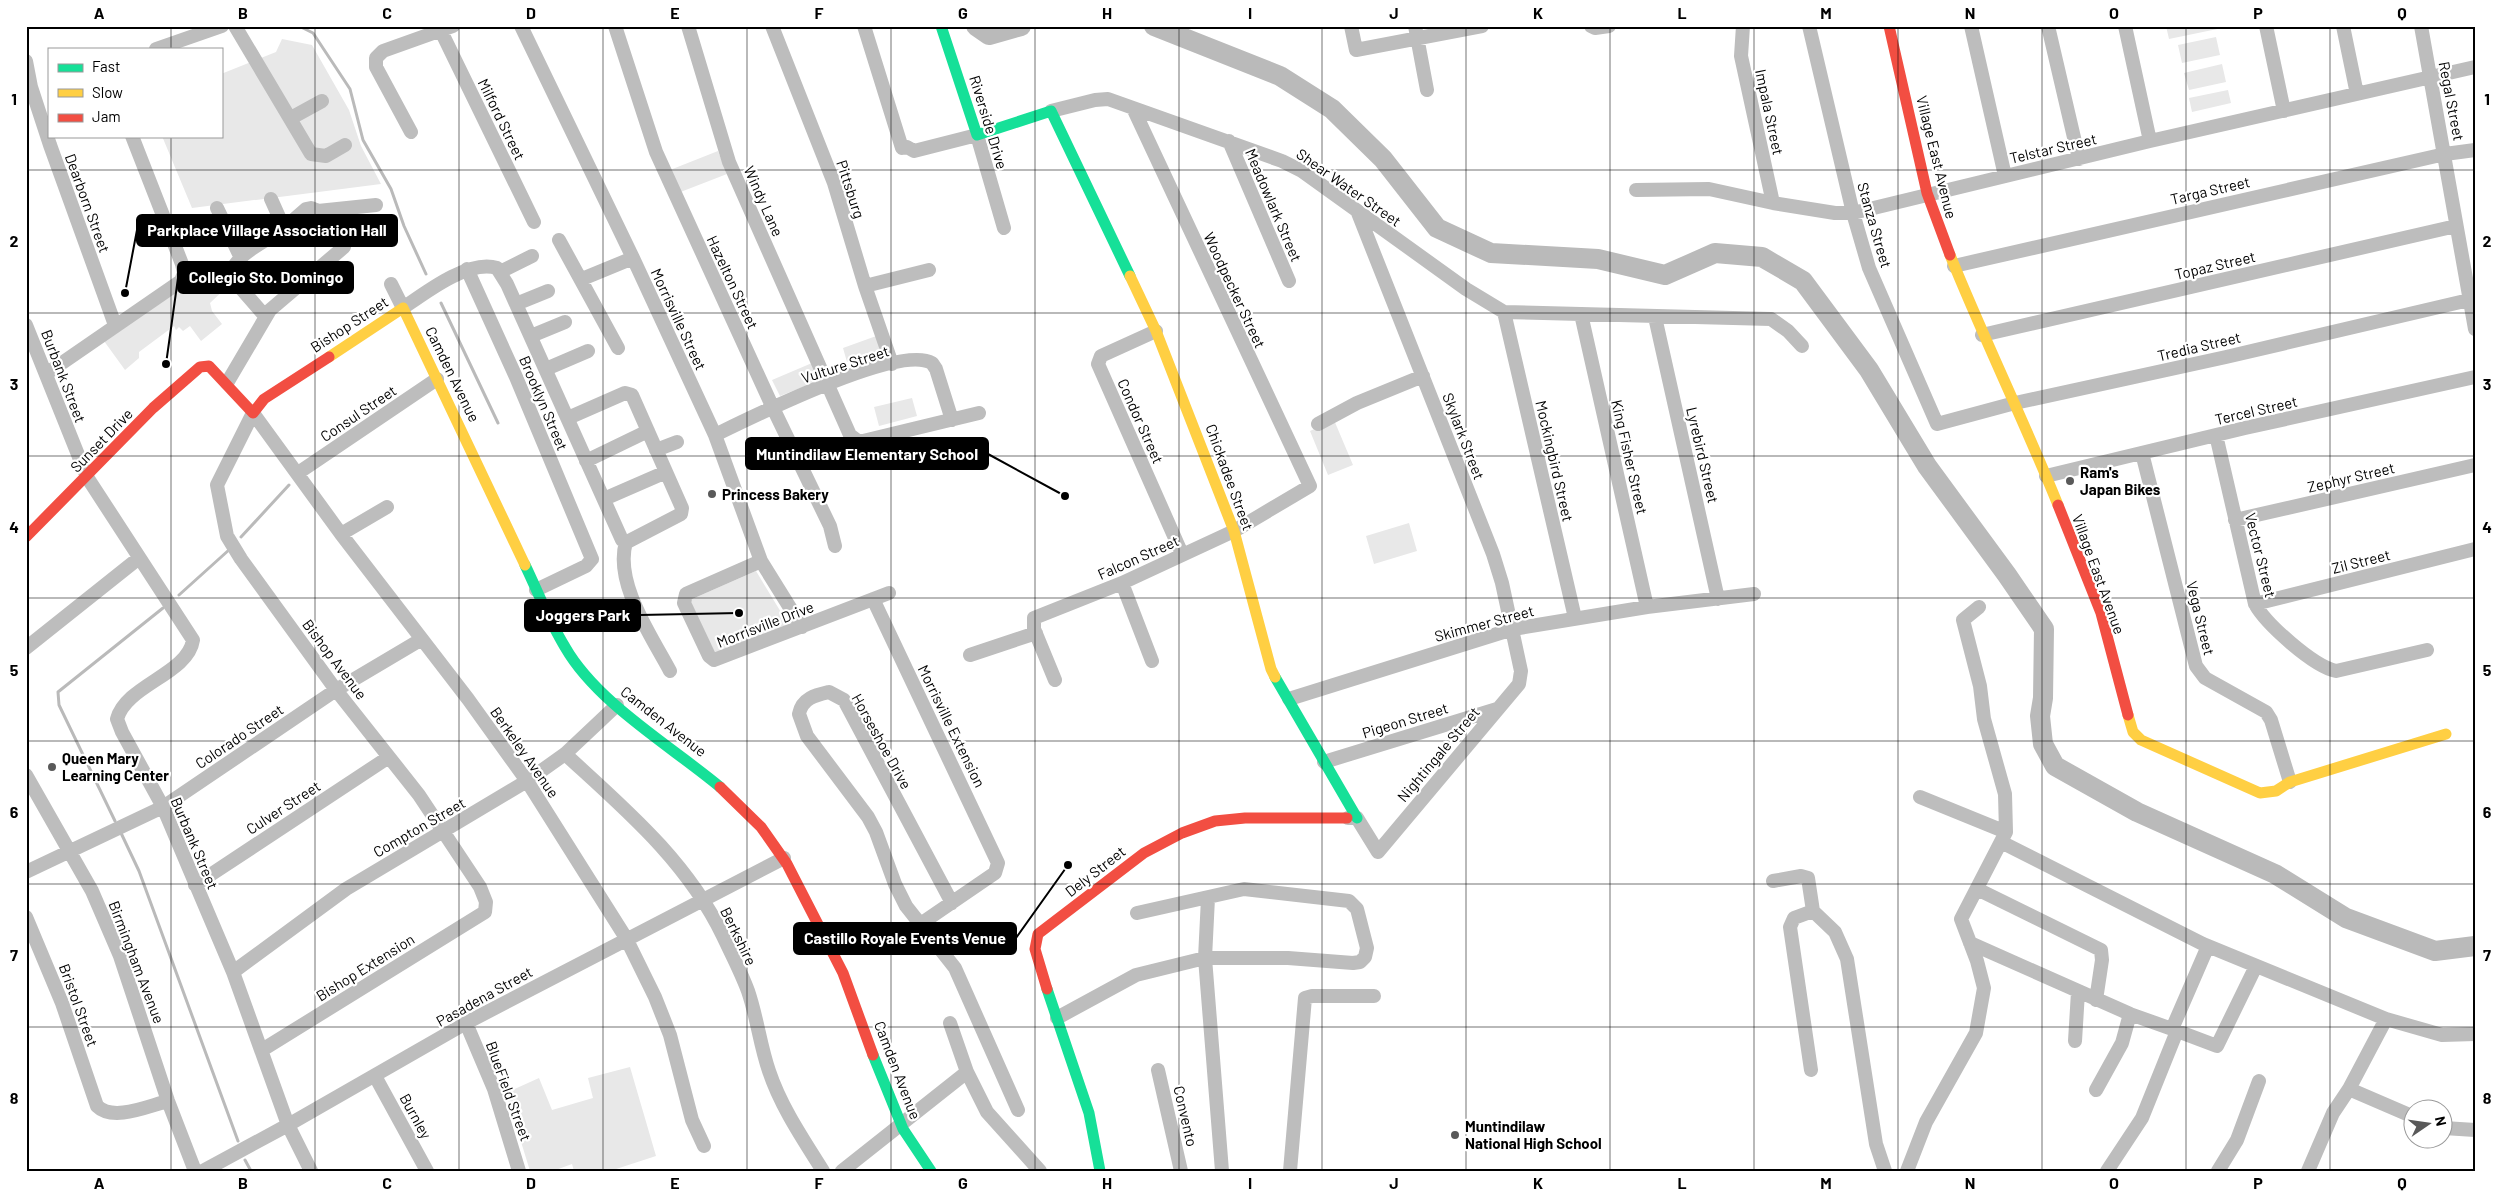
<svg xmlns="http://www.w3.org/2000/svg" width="2501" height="1197" font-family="Barlow,sans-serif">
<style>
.green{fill:#e8e8e8}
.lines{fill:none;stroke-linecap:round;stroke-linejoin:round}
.stream{stroke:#bababa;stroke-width:3}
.river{stroke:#bababa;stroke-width:20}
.street{stroke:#bdbdbd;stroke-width:14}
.fast{stroke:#16e098;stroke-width:11}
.slow{stroke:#ffcf43;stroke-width:11}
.jam{stroke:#f24e42;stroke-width:11}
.grid{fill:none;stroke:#000;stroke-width:1;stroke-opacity:0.55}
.poi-dot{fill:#595959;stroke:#fff;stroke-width:2}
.labels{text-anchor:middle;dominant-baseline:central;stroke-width:4.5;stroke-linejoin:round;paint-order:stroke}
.street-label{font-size:15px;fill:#000;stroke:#fff}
.poi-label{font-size:15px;font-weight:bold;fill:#000;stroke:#fff;text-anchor:start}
.leader{fill:none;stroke:#000;stroke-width:2}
.callout-dot{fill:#000;stroke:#fff;stroke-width:2}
.callout{fill:#000;stroke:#000;stroke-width:2}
.callout-label{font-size:16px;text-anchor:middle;font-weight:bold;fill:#fff}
.neatline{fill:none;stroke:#000;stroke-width:2}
.grid-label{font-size:16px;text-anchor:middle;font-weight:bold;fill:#000}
</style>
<rect width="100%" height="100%" fill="#fff"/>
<path class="green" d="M2166,26H2227V27L2169,39Z
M2216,37L2220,55L2182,63L2178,45Z
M282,39L312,45L349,110L361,146L381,184L192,208L162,136H221V74L276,52Z
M2222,64L2226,82L2189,90L2184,73Z
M2228,90L2231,103L2192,112L2189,98Z
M718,151L727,174L678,193L670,170Z
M217,272L228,286L210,303L212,311L222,324L201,341L190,326L183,331L179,327L176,330L174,326L139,352V358L125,370L104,341L187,283Z
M879,335L887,359L859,368L855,358L847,362L843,348Z
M812,363L820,380L780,396L772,380Z
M912,398L917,416L879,426L874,407Z
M1334,420L1353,465L1328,475L1310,431Z
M1409,523L1417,551L1374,564L1366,536Z
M756,571L790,627L715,655L690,600Z
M630,1067L656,1156L610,1171H574L572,1164L553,1171H530L506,1093L539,1078L552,1110L593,1098L588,1078Z"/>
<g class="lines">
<path class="stream" d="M299,26L313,33L350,89L363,140L391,189L404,226L426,274
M441,303L498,423
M241,537L289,485
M179,595L230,549
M115,821L59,705L58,692L163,608
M121,833L139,871L238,1141
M245,1160L251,1171"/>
<path class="river" d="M976,26L989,35L1021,26
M1154,26L1280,76L1332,109L1383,159L1437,228L1491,253L1598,259L1665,275L1715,253L1762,257L1803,281L1869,370L1927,466L2007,575L2044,629L2043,698L2040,716L2043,744L2055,766L2137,812L2275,874L2346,918L2435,951L2475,946"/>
<path class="street" d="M235,26L311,154L326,156L345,145
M521,26L633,258L715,435L761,561L802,627
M615,26L656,152L773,408L830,526L835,546
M688,26L729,162L850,435L858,441H863L979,413
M772,26L834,183L865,286L892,364
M864,26L902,148L907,147L914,151L977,135L1004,228
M1351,26L1356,50L1482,26
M1415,26L1427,90
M1591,26L1595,28L1609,26
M1743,26L1741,56L1773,203
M1809,26L1853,213L1869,268L1937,424L2015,403L2226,357L2469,300
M1971,26L2005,176
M2048,26L2079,159
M2125,26L2150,141
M2266,26L2284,111
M2343,26L2357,94
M2421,26L2475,329
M441,31L534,222
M156,49L222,26
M26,61L31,87L50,145L115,325
M1051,111L1095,100L1108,99L1282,161L1302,171L1466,289L1504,312L1771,319L1788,331L1802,346
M291,118L322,101
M411,132L376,67V58L383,51L453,26
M1229,141L1289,281
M1636,190L1709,189L1773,203L1835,213H1853L2150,141L2475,67
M271,199L284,228
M217,208L241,258
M318,211L376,205
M559,240L618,348
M1954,266L2445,154L2475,150
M467,269L516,377L592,559L586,566L536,590
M500,272L532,256
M582,279L633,258
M391,284L403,308C426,292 469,259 497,268L507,284L622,540L629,541L681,514L682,508L632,395L625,393L568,418
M865,286L929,270
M516,304L548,291
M1504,312L1575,618
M1581,314L1647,607
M1655,317L1718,599
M26,325L87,477L193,640C188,674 126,685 117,719L122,732L163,807L233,972L288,1125L311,1171
M1156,331L1101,356L1098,364L1182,554
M1982,335L2456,226
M531,336L565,322
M546,369L588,351
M46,374L181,281L184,273L182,264L132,136
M227,383L270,310L344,247L318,211L311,208L306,209C298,216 290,223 282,230C266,241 232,255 231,277L265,316
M1318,424L1357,403L1423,376
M715,435C752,417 898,344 932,363L936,369L952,420
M2216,435L2255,604C2266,624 2313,666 2336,671L2427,650
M656,450L677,442
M2142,453L2196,666L2205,678L2266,712L2271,720L2290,782
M586,461L648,431
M298,473L437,379
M2046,476L2245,428L2475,377
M604,499L666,472
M2235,520L2475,465
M341,534L387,507
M626,542C614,583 651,635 670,671
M761,561L686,594L684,603L709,656L714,660L889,593
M1122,583L1152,661
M873,599L998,863L995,873L919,925
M2255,604L2475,549
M26,648L139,558
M970,655L1036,633
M1055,680L1034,629V618L1122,583L1234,531L1310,486L1133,108
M1289,699L1513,629L1647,607L1754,594
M565,754C625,809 687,861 723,936C731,953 741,972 748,991C757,1017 760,1045 769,1071C781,1107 803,1139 823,1171
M1324,762L1497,709
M26,775L92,891L120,956L168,1101L195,1171
M1920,797L2006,832
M1348,818H1357L1378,852L1519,684L1521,671L1502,583L1493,554L1358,213
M2001,842L2203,944L2386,1019L2442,1035L2475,1034
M26,872L163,807L336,690L422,639
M1773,881L1801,876L1808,878L1813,911L1835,932L1847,959L1876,1144L1885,1171
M195,885L389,757
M1977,889L2101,950L2102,960L2096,1000
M1208,898L1205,958L1222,1171
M952,903L844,700L829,692C816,695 802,698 799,714L807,736L868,817L876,832L895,884L906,906L955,968L1018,1110
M26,917L62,1003L97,1106C113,1122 148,1106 168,1101
M1970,943L2130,1014L2122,1043L2096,1090
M233,972L346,889L527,781L565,754L617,705
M2130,1014L2172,1029L2208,946
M1057,1018L1136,975L1205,958H1288L1353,963L1360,962L1365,957L1367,948L1357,909L1349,901L1244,889L1137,913
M466,1023L494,1089L519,1171
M950,1023L967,1072L987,1112L1040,1171
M2172,1029L2217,1046L2256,966
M2075,1041L2078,992
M262,1050L485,912L486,902L480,887L419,795L336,690L241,559L227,536L217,485L253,413L341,534L468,699L527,781L626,938L655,997L670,1035L692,1120L704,1146
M1158,1070L1181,1171
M1811,1070L1790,927L1794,918L1813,911
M375,1076L427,1171
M2349,1089L2386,1019
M2444,1128L2475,1130
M203,1171L288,1125L466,1023L784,858
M842,1171L967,1072
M1290,1171L1305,998L1312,996H1374
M1907,1171L1926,1122L1976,1033L1984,988L1977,961L1961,919L2006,832L2005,794L1984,719L1980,686L1963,620L1979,607
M2107,1171L2142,1118L2177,1031
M2218,1171L2237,1140L2259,1081
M2308,1171L2333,1113L2349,1089L2414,1117"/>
<path class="fast" d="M941,26L977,135L1051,111L1130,276
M525,565C538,592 549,621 565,647C597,703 671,746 720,787
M1275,677L1357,818
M1047,989L1089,1113L1100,1171
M873,1055L903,1129L931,1171"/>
<path class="slow" d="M1950,255C1984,339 2024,421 2058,505
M1130,276L1156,331L1234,531L1271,669L1275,677
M329,357L403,308L525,565
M2128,715L2133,732L2141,740L2260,793L2276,791L2290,782L2446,734"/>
<path class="jam" d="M1889,26L1927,193L1950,255
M2058,505L2101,613L2128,715
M26,537L153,408L200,367L209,366L253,413L264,399L329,357
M720,787L761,827L787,864L843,973L873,1055
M1047,989L1035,949L1038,934L1144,853L1182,833L1215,821L1245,818H1347"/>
</g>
<path class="grid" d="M171,26V49M315,26V1171M459,26V1171M603,26V1171M747,26V1171M891,26V1171M1035,26V1171M1179,26V1171M1322,26V1171M1466,26V1171M1610,26V1171M1754,26V1171M1898,26V1171M2042,26V1171M2186,26V1171M2330,26V1171M171,136V1171M26,170H2475M26,313H2475M26,456H2475M26,598H2475M26,741H2475M26,884H2475M26,1027H2475"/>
<g class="poi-dot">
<circle cx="2070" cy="481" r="5"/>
<circle cx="712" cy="494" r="5"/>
<circle cx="52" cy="767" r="5"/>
<circle cx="1455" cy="1135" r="5"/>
</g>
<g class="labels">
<g class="street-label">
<text transform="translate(2452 101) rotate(79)">Regal Street</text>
<text transform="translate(1770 112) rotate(78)">Impala Street</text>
<text transform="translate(502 119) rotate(64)">Milford Street</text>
<text transform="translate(989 122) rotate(73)">Riverside Drive</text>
<text transform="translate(2053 148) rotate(-13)">Telstar Street</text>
<text transform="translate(1937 157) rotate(76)">Village East Avenue</text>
<text transform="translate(1349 187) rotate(35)">Shear Water Street</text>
<text transform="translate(851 189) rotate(72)">Pittsburg</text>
<text transform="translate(2210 190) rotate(-13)">Targa Street</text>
<text transform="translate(764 201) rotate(66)">Windy Lane</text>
<text transform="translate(88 203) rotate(70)">Dearborn Street</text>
<text transform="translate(1274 205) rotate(67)">Meadowlark Street</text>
<text transform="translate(1875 225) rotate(74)">Stanza Street</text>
<text transform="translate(2215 265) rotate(-13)">Topaz Street</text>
<text transform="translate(733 282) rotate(65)">Hazelton Street</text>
<text transform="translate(1235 290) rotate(65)">Woodpecker Street</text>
<text transform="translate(679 319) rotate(65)">Morrisville Street</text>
<text transform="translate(349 324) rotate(-33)">Bishop Street</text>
<text transform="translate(2199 346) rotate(-13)">Tredia Street</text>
<text transform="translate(845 364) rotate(-18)">Vulture Street</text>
<text transform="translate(453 374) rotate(64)">Camden Avenue</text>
<text transform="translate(64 376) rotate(69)">Burbank Street</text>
<text transform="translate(544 403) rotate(67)">Brooklyn Street</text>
<text transform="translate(2256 410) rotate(-13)">Tercel Street</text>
<text transform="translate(358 413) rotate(-34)">Consul Street</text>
<text transform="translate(1141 421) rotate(66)">Condor Street</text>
<text transform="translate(1464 436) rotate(69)">Skylark Street</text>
<text transform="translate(101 440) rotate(-46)">Sunset Drive</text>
<text transform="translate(1703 455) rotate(77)">Lyrebird Street</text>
<text transform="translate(1630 457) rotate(77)">King Fisher Street</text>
<text transform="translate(1555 461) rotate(77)">Mockingbird Street</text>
<text transform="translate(1230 477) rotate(70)">Chickadee Street</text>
<text transform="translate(2351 477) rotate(-13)">Zephyr Street</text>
<text transform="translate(2261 555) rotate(76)">Vector Street</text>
<text transform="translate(1138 557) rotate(-24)">Falcon Street</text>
<text transform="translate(2361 561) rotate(-14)">Zil Street</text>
<text transform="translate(2099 574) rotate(70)">Village East Avenue</text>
<text transform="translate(2201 618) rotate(76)">Vega Street</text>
<text transform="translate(1484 623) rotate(-15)">Skimmer Street</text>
<text transform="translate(765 624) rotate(-21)">Morrisville Drive</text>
<text transform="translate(335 659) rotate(53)">Bishop Avenue</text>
<text transform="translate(1405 720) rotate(-17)">Pigeon Street</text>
<text transform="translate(664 721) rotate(38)">Camden Avenue</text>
<text transform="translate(952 726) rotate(64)">Morrisville Extension</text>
<text transform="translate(239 736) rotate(-34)">Colorado Street</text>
<text transform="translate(882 741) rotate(61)">Horseshoe Drive</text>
<text transform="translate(525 752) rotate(55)">Berkeley Avenue</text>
<text transform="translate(1438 754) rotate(-50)">Nightingale Street</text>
<text transform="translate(283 807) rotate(-33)">Culver Street</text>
<text transform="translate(419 827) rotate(-30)">Compton Street</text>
<text transform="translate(195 843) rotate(67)">Burbank Street</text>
<text transform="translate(1095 871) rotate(-38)">Dely Street</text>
<text transform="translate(739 936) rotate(64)">Berkshire</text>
<text transform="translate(137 962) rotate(69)">Birmingham Avenue</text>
<text transform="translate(365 967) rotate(-32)">Bishop Extension</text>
<text transform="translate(484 996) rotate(-29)">Pasadena Street</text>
<text transform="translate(79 1005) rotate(70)">Bristol Street</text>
<text transform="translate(898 1070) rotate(69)">Camden Avenue</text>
<text transform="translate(509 1091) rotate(70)">BlueField Street</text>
<text transform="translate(416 1116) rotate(61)">Burnley</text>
<text transform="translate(1186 1116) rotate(77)">Convento</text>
</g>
<g class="poi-label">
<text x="2080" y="472">Ram's<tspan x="2080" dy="17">Japan Bikes</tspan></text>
<text x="722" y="494">Princess Bakery</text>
<text x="62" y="758">Queen Mary<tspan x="62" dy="17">Learning Center</tspan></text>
<text x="1465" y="1126">Muntindilaw<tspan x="1465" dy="17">National High School</tspan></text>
</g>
</g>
<path class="leader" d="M125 293L137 230M166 364L178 278M1065 496L988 454M739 613L640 615M1068 865L1016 938"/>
<g class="callout-dot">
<circle cx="125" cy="293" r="5"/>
<circle cx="166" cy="364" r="5"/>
<circle cx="1065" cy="496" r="5"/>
<circle cx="739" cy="613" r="5"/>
<circle cx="1068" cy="865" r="5"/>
</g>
<g class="callout">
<rect x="137" y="215" width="260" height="31" rx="5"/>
<rect x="178" y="262" width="175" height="31" rx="5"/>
<rect x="746" y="438" width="242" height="31" rx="5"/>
<rect x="525" y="600" width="115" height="31" rx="5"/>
<rect x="794" y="923" width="222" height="31" rx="5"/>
</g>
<g class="callout-label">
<text x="267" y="236">Parkplace Village Association Hall</text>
<text x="266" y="283">Collegio Sto. Domingo</text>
<text x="867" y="460">Muntindilaw Elementary School</text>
<text x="583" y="621">Joggers Park</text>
<text x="905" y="944">Castillo Royale Events Venue</text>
</g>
<rect width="2501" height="1197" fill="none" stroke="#ffffff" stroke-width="55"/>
<rect x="48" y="48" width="175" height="90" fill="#ffffff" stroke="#999999"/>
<rect x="58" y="64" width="25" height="8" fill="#16e098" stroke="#999999"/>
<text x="92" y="72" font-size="15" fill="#000000">Fast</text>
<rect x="58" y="89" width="25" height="8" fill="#ffcf43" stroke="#999999"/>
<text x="92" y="98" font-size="15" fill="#000000">Slow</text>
<rect x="58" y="114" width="25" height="8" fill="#f24e42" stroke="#999999"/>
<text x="92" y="122" font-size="15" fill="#000000">Jam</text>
<g transform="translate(2428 1124) rotate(77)"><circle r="24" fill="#ffffff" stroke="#999999"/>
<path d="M0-4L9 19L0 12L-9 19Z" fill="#595959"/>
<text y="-8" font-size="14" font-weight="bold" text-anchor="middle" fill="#000000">N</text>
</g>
<rect x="28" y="28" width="2446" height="1142" class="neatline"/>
<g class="grid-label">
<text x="99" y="19">A</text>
<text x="243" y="19">B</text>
<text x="387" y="19">C</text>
<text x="531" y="19">D</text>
<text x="675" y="19">E</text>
<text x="819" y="19">F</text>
<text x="963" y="19">G</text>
<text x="1107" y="19">H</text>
<text x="1250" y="19">I</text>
<text x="1394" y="19">J</text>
<text x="1538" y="19">K</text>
<text x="1682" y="19">L</text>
<text x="1826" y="19">M</text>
<text x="1970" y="19">N</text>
<text x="2114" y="19">O</text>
<text x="2258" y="19">P</text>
<text x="2402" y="19">Q</text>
<text x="14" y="105">1</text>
<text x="2487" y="105">1</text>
<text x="14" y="247">2</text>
<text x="2487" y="247">2</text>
<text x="14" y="390">3</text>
<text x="2487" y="390">3</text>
<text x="14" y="533">4</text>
<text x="2487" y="533">4</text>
<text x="14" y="676">5</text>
<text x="2487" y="676">5</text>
<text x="14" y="818">6</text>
<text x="2487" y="818">6</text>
<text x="14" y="961">7</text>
<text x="2487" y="961">7</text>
<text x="14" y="1104">8</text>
<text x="2487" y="1104">8</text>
<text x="99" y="1189">A</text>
<text x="243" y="1189">B</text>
<text x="387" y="1189">C</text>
<text x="531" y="1189">D</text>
<text x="675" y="1189">E</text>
<text x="819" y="1189">F</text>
<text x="963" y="1189">G</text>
<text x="1107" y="1189">H</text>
<text x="1250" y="1189">I</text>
<text x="1394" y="1189">J</text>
<text x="1538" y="1189">K</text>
<text x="1682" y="1189">L</text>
<text x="1826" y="1189">M</text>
<text x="1970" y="1189">N</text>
<text x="2114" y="1189">O</text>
<text x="2258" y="1189">P</text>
<text x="2402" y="1189">Q</text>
</g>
</svg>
